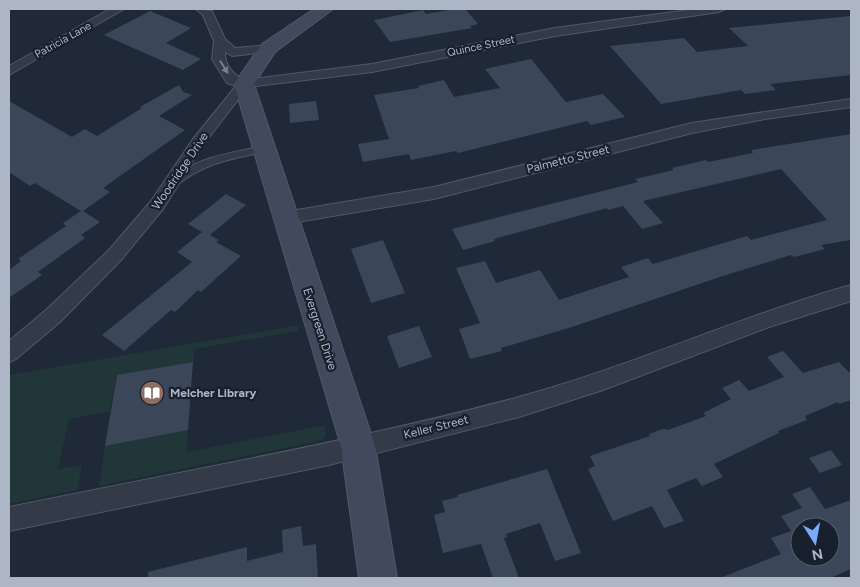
<svg xmlns="http://www.w3.org/2000/svg" width="860" height="587" font-family="Figtree,sans-serif">
<style>
.green{fill:#213639}
.building{fill:#3b4758;fill-rule:evenodd}
.lines{fill:none;stroke-linecap:round;stroke-linejoin:round}
.lane-casing{stroke:#505966;stroke-width:2}
.street-casing{stroke:#505966;stroke-width:2}
.secondary-casing{stroke:#505966;stroke-width:2}
.lane{fill:#333b48;fill-rule:evenodd}
.street{fill:#333b48;fill-rule:evenodd}
.secondary{fill:#404a5c;fill-rule:evenodd}
.oneway{fill:#767f8d}
.labels{text-anchor:middle;dominant-baseline:central;stroke-width:4.5;stroke-linejoin:round;paint-order:stroke}
.far-street-label{font-size:11px;fill:#adb6c5;stroke:#18202d}
.street-label{font-size:12px;fill:#adb6c5;stroke:#18202d}
.poi-label{font-size:12px;font-weight:bold;fill:#adb6c5;stroke:#18202d;text-anchor:start}
</style>
<rect width="100%" height="100%" fill="#1f2938"/>
<path class="green" d="M299,325L298,331L195,349L193,362L116,376L110,411L69,419L58,469L82,465L77,490L9,504V375Z
M325,425V438L320,441L99,486L105,446L188,430L187,452Z"/>
<path class="building" d="M455,9H465L478,24L470,26L472,28L390,42L374,20L423,10L426,14Z
M150,11L191,28L166,43L201,59L183,70L104,35Z
M851,16V75L770,84L776,90L745,94L741,90L661,104L610,46L684,38L697,52L748,46L729,28Z
M531,59L566,102L603,94L625,117L591,125L587,121L458,153L456,151L411,160L409,154L363,162L358,144L389,139L374,95L419,88L418,86L444,80L454,97L500,88L485,69Z
M179,85L183,92L192,95L159,116L185,130L103,188L110,192L83,211L100,222L81,235L85,238L38,272L42,275L9,298V270L21,261L18,259L66,226L63,223L81,211L35,183L30,186L9,172V101L72,137L85,129L97,136L142,108L140,107Z
M316,101L319,120L290,123L289,104Z
M851,134V240L821,245L825,249L794,257L791,255L723,276L572,327L501,348L502,351L470,359L459,329L480,323L456,268L485,261L496,283L540,270L559,300L629,277L621,267L648,258L653,264L747,236L751,240L827,220L781,169L643,201L663,223L642,229L623,206L608,210L607,208L494,239L495,241L463,250L452,229L638,182L635,179L674,170L672,168L706,160L708,162L753,153L751,150Z
M226,194L246,205L210,235L219,240L216,242L241,256L201,292L198,290L175,312L171,310L124,351L102,335L192,262L177,252L202,232L188,224Z
M383,240L405,293L371,303L351,249Z
M419,326L432,357L399,368L387,336Z
M783,351L803,373L839,362L851,374V400L839,404L838,402L805,416L807,420L778,431L779,433L714,464L723,477L702,486L696,478L667,490L684,521L664,528L652,506L613,521L588,469L595,466L590,456L650,436L649,434L663,429L668,430L706,416L703,413L731,399L722,388L739,380L749,391L784,377L767,357Z
M193,362L188,430L105,446L117,375Z
M831,450L842,465L820,473L809,458Z
M547,469L581,553L555,561L540,523L506,534L507,537L504,538L519,578H493L481,544L443,553L434,515L445,512L442,501L458,497L457,495Z
M810,487L825,509L851,500V569L830,578H720L781,554L771,538L791,531L781,516L802,508L792,494ZM800,527H830V557H800Z
M301,526L303,546L316,544L318,578H148V572L247,547V561L283,552L282,530Z"/>
<g class="lines">
<g class="lane-casing">
<path id="lane" d="M263,146L266,147V151C230,160 209,161 178,184L175,185L171,182C192,157 233,153 263,146Z"/>
</g>
<g class="street-casing">
<path id="street" d="M110,9H124L9,75V66Z
M196,9L212,11L225,39L235,48L272,45L274,48L272,51L268,52L232,56L225,52C224,64 234,76 245,80L372,64L555,28L696,9H725L719,12L555,36L372,72L248,87L203,145L163,209L121,260L60,322L16,359L9,362V341L46,310L109,250L151,201L193,139L236,86L227,83L212,59L214,41L203,15Z
M851,99V107L765,119L692,133L434,199L285,224L279,222L277,218L279,214L285,212L434,187L692,123Z
M851,285V301L772,326L603,390L519,417L329,465L9,531V507C179,472 351,442 519,397C632,366 738,317 851,285Z"/>
</g>
<g class="secondary-casing">
<path id="secondary" d="M314,9H333L275,52L254,84L375,446L397,578H359L341,446L234,84L262,44Z"/>
</g>
<use href="#lane" class="lane"/>
<use href="#street" class="street"/>
<use href="#secondary" class="secondary"/>
</g>
<defs><path id="oneway-solid" d="M-6-.8H1V-3.2L6.5 0L1 3.2V.8H-6Z" transform="scale(1.25)"/></defs>
<use class="oneway" href="#oneway-solid" transform="translate(224 67) rotate(58)"/>
<defs>
<g id="library-disc" transform="scale(1.25)"><circle r="9.5" fill="#8d6e63" stroke="#18202d"/><path d="M-6-4Q-3-5.5-.7-3.5V5Q-3 3-6 4ZM6-4Q3-5.5 .7-3.5V5Q3 3 6 4Z" fill="#fff"/></g>
</defs>
<g fill-rule="evenodd">
<use href="#library-disc" x="152" y="393"/>
</g>
<g class="labels">
<g class="far-street-label">
<text transform="translate(63 40) rotate(-29)">Patricia Lane</text>
<text transform="translate(481 46) rotate(-12)">Quince Street</text>
</g>
<g class="street-label">
<text transform="translate(568 159) rotate(-14)">Palmetto Street</text>
<text transform="translate(180 171) rotate(-56)">Woodridge Drive</text>
<text transform="translate(320 329) rotate(72)">Evergreen Drive</text>
<text transform="translate(436 427) rotate(-14)">Keller Street</text>
</g>
<g class="poi-label">
<text x="170" y="393">Melcher Library</text>
</g>
</g>
<rect width="860" height="587" fill="none" stroke="#adb6c5" stroke-width="20"/>
<g transform="translate(815 542) rotate(169)"><circle r="24" fill="#18202d" stroke="#545c6a"/>
<path d="M0-4L9 19L0 12L-9 19Z" fill="#7aa9fd"/>
<text y="-8" font-size="14" font-weight="bold" text-anchor="middle" fill="#adb6c5">N</text>
</g>
</svg>
